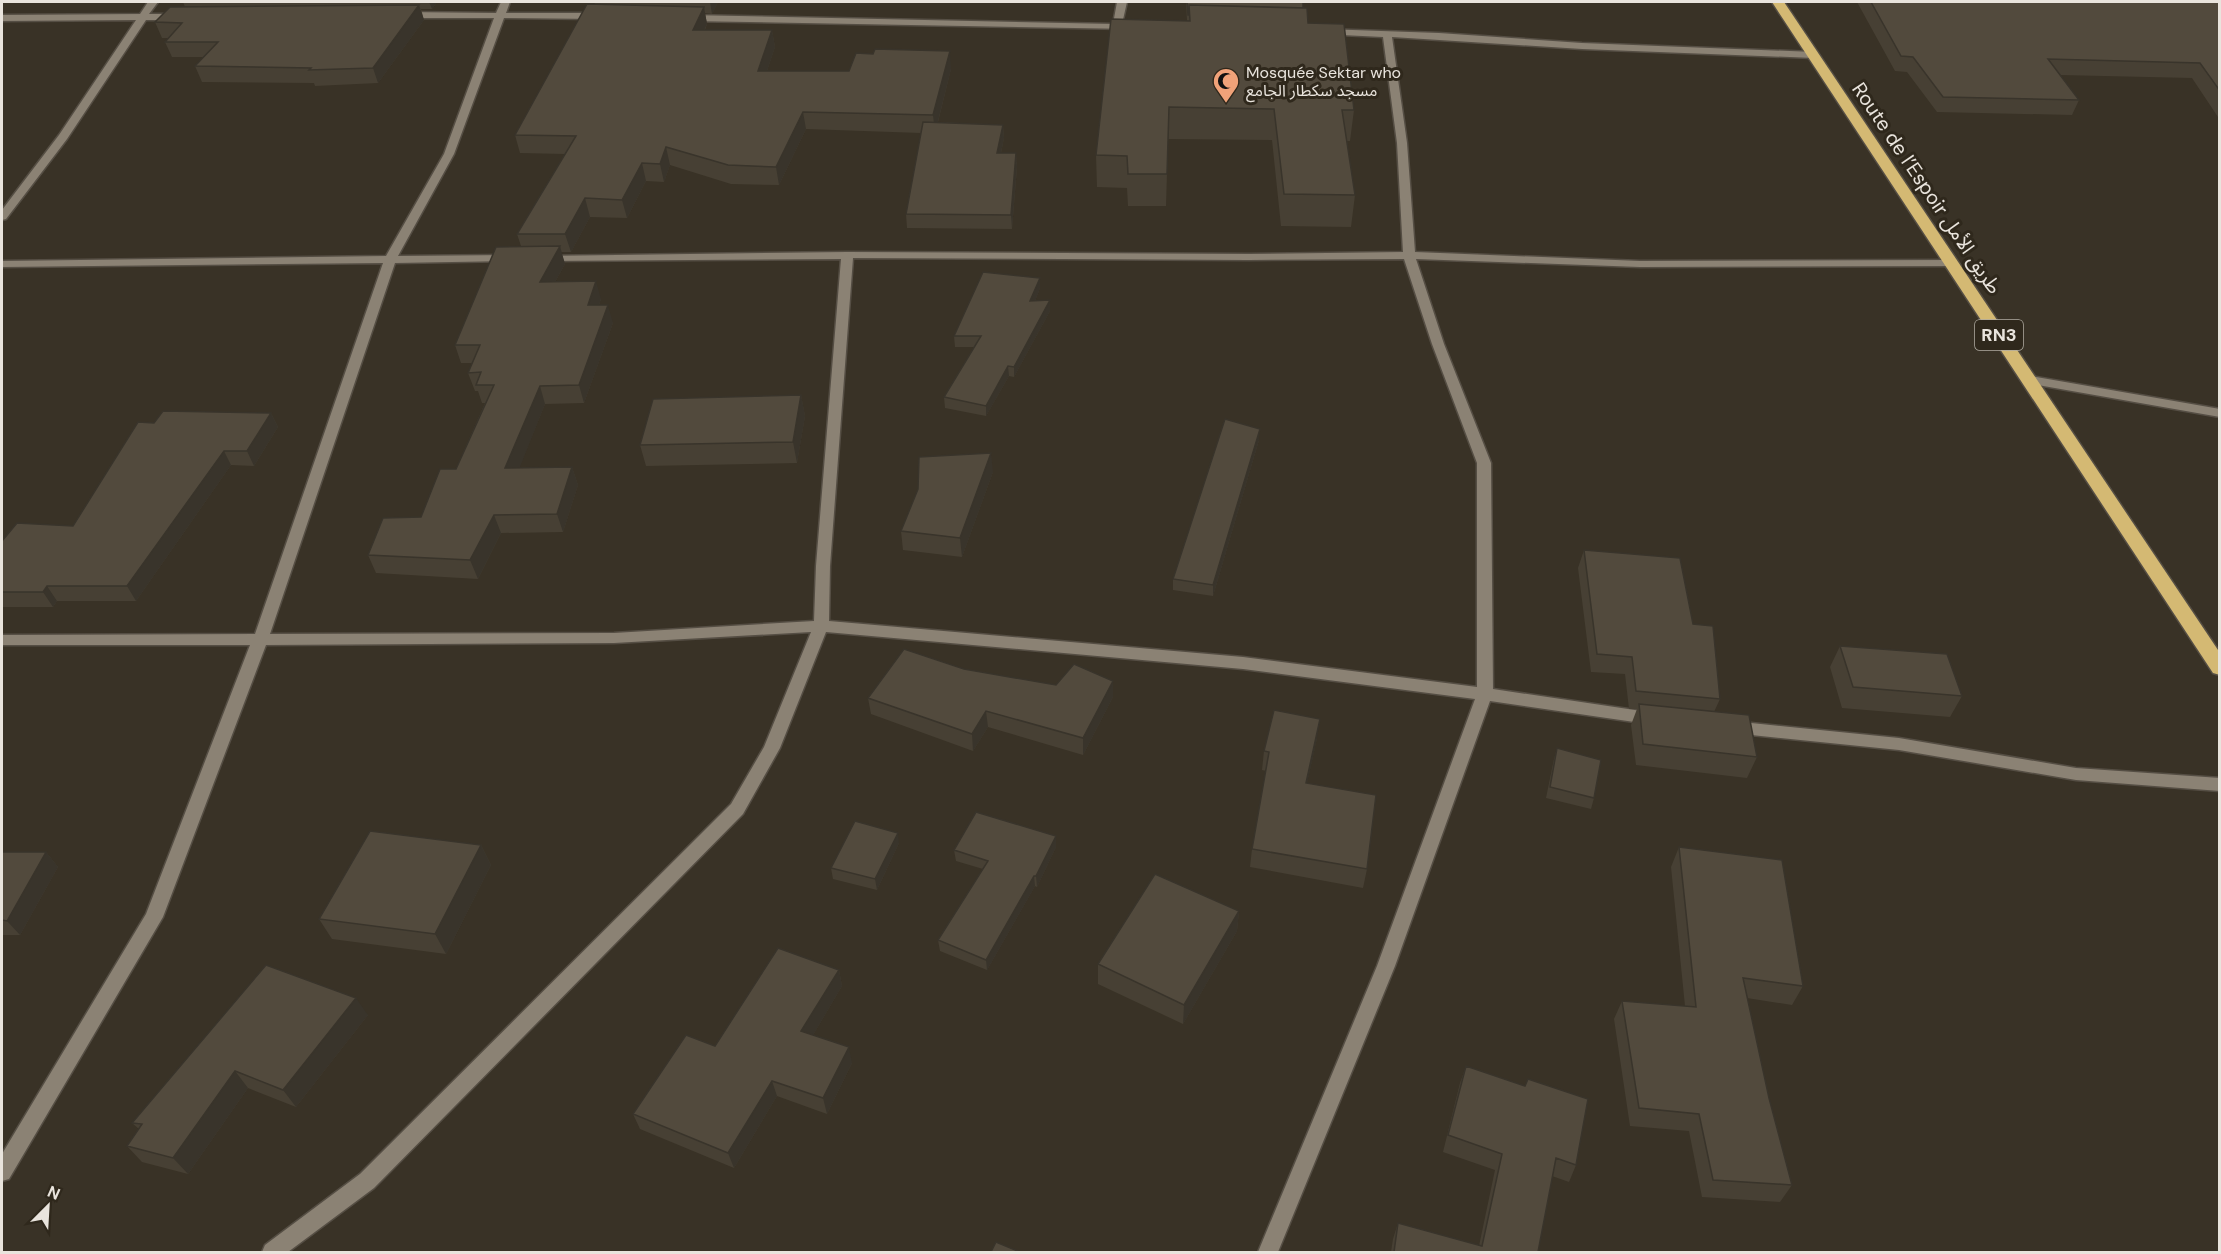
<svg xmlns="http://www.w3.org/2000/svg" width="2221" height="1254" font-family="'DM Sans','Noto Sans Arabic',sans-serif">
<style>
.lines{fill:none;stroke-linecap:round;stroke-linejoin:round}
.minor-casing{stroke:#554e44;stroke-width:3}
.highway-casing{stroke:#554e44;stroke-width:3}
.minor{fill:#8b8274;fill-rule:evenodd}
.highway{fill:#d4b973;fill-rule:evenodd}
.wall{fill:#474034}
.shaded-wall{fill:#39342b}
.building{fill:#524a3d;stroke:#39342b;stroke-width:1.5}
.labels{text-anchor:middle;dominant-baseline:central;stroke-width:6;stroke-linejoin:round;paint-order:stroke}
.far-poi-label{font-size:16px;fill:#e9e4dd;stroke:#2f281c;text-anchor:start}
.shield{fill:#2f281c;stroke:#b1aca3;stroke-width:1.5}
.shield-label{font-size:18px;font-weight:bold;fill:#e9e4dd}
.street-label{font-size:20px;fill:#e9e4dd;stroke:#2f281c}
</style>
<rect width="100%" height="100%" fill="#393226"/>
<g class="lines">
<g class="minor-casing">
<path id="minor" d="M148,2H158L149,14H178L183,17L178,20H146L67,139L6,219L2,220V210L59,135L136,20L2,21V15L140,14Z
M501,2H510L506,13H598L603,16L598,19L504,18L454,154L398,256L511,255L517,258L511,261L395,263L270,634L614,633L814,621L816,566L841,259L544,261L538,258L540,256L847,252L1249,254L1403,252L1397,143L1383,37L1321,34V30L1324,29L1439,33L1582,43L1814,52L1819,55L1814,58L1582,49L1392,37L1407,143L1415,252L1640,261L1951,260L1957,263L1951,266L1640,267L1416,259L1444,344L1491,463L1493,689L1655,713L1661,715L1663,719L1661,723L1655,725L1490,701L1395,966L1278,1252H1258L1377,966L1475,699L1243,669L826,632L780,748L743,814L374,1188L288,1252H262L265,1245L360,1174L731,804L764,747L811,632L614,643L266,645L163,917L9,1179L2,1181V1154L146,914L250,645H2V635L255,634L383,263L2,267V261L386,256L444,154L494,18H403L398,15L403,12L496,13ZM853,258L1249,260L1404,259L1432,344L1477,463V687L1243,657L829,621L830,566Z
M1117,2H1127L1122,24L1132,25V29L688,21L683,18L688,15L1113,24Z
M2030,376L2220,409V417L2026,383L2024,380L2026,377Z
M1732,721L1899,738L2076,768L2220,778V791L2076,780L1899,750L1732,733L1726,731L1724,727L1726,723Z"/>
</g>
<g class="highway-casing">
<path id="highway" d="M1772,2H1784L2220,653V675L2213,673Z"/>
</g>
<use href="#minor" class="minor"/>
<use href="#highway" class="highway"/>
</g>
<path class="wall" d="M183,2H437L432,9H421L424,20L378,83L315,86L314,83L202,82L195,66L204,57H172L165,42L169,38H162L155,22L185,7Z
M594,2H718L712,14L705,13L707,24L705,30H772L775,47L767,71H849L951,69L938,122L1003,125L1004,138L1001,153H1016L1017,167L1012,229L907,228L906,214L921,133L806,129L779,185L731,184L670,165L664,182L646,181L627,218L590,217L571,252H561L565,264L555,282L601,299L599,305L613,323L584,403L545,404L519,468L572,467L578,485L563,532L501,533L478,579L376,573L368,555L421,517L456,469L485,403H482L478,391H475L468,373L472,363H461L455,345L521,246L517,234L565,154L520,153L515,135L595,4Z
M1186,2H1303V8L1308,23L1354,110L1350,141H1347L1355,195L1351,227L1281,226L1272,140L1168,139L1166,206H1128L1127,188L1097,187L1096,155L1187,20Z
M1857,2H2220V120L2192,78L2060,75L2079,100L2072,115L1937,112L1907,72L1895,71Z
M1040,278V288L1035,301L1050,300V311L1014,377L1009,376L986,416L945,408L944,397L974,347H955L954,336Z
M801,395L805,416L797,463L646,466L640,445Z
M271,413L278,427L254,466L231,465L136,601H57L53,607H2V541L73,526L154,423Z
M1259,440L1213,596L1173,590V579Z
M993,472L962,557L903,550L901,531Z
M1584,550L1693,624L1720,699L1714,712L1757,757L1747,778L1636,765L1631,725L1637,709H1629L1625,674L1591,672L1578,568Z
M1840,646L1962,696L1950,717L1842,708L1830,667Z
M964,669L1056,685L1113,681V697L1083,755L988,727L973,751L871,714L868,698Z
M1317,738L1307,783L1367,869L1363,888L1250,867L1252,849L1266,771L1262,770L1264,751Z
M1557,748L1594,798L1591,809L1546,798L1554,759Z
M899,843L877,890L833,879L831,868Z
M481,845L491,865L446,954L332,939L319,919Z
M1056,847L1037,887L1035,886L987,970L940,951L938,940L983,869L956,861L954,850Z
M1679,847L1803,986L1792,1005L1747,998L1769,1098L1792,1185L1780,1202L1702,1197L1689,1131L1630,1126L1614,1019L1622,1001L1685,1006L1671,867Z
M2,852H46L58,867L20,935H2Z
M1239,911L1237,931L1183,1024L1098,984V964Z
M266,965L368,1015L296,1107L248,1088L188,1174L142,1162L127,1146L139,1129L132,1123Z
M839,970L842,986L813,1035L852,1063L827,1114L777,1096L734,1168L640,1129L633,1114L715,1046Z
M1466,1066L1576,1165L1569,1182L1552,1176L1538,1252H1391L1393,1239L1398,1223L1479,1246L1495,1170L1443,1152L1460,1083Z"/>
<path class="shaded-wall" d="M429,2H437L432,9Z
M710,2H718L712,14Z
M419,5L424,20L378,83L373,68Z
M704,7L707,24L696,47L693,30Z
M772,30L775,47L761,89L758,71Z
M950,51L951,69L935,133L933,115Z
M803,112L806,129L779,185L776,167Z
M1003,125L1004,138L998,167L997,153Z
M666,147L670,165L664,182L660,164Z
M1016,153L1017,167L1012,229L1011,215Z
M642,163L646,181L627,218L622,200Z
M585,198L590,217L571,252L565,234Z
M560,246L565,264L545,300L540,282Z
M1040,278V288L1031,312L1030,301Z
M596,281L601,299L593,323L588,305Z
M1050,300V311L1014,377V367Z
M608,305L613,323L584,403L579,385Z
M1008,366L1009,376L986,416V406Z
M540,386L545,404L512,487L505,468Z
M801,395L805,416L797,463L793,442Z
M271,413L278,427L254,466L247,451Z
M1260,429L1259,440L1213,596V585Z
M224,451L231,465L136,601L127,586Z
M991,453L993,472L962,557L960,538Z
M572,467L578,485L563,532L557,514Z
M494,515L501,533L478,579L470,560Z
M47,586L57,601L53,607L43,592Z
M1113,681V697L1083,755V738Z
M986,711L988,727L973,751L972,734Z
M1320,719L1317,738L1303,802L1306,783Z
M898,833L899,843L877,890L875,879Z
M1056,836V847L1037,887L1036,876Z
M481,845L491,865L446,954L435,934Z
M46,852L58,867L20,935L7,921Z
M1034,876L1035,886L987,970L986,960Z
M1239,911L1237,931L1183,1024L1184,1005Z
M839,970L842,986L806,1047L801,1031Z
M356,998L368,1015L296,1107L283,1090Z
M849,1047L852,1063L827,1114L823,1098Z
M235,1071L248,1088L188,1174L173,1158Z
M772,1081L777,1096L734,1168L728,1153Z"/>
<path class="building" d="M1187,2H1303V8L1189,5V15H1188Z
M1871,2H2220V91L2200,63L2048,59L2079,100L1943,97L1913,57L1901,56Z
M587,4L704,7L693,30H772L758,71H849L856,53L873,54L875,49L950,51L933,115L803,112L776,167L728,165L666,147L660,164L642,163L622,200L585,198L565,234H517L576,136L515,135Z
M419,5L373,68L309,70L311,68L195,66L218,42H165L182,23L155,22L170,7Z
M1189,5L1307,8L1308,23L1344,24L1354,110H1342L1355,195L1284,194L1274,109L1169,107L1167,174H1128L1127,156L1096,155L1111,19L1190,21Z
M923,122L1003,125L997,153H1016L1011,215L906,214Z
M560,246L540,282L596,281L588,305H608L579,385L540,386L505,468L572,467L557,514L494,515L470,560L368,555L383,518L421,517L440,469H456L494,385H476L481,372L468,373L480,345H455L496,247Z
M983,272L1040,278L1030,301L1050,300L1014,367L1008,366L986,406L944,397L981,336H954Z
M801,395L793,442L640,445L653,399Z
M163,411L271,413L247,451H224L127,586H47L43,592H2V541L17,523L73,526L138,422L154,423Z
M1225,419L1260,429L1213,585L1173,579Z
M991,453L960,538L901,531L918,489L919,457Z
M1584,550L1680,558L1693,624L1713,626L1720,699L1636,691L1632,657L1597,654Z
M1840,646L1947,654L1962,696L1853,687Z
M904,649L964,669L1056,685L1074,664L1113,681L1083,738L986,711L972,734L868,698Z
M1639,704L1749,715L1757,757L1643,744Z
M1274,710L1320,719L1306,783L1376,795L1367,869L1252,849L1269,752L1264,751Z
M1557,748L1601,760L1594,798L1550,787Z
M976,812L1056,836L1036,876H1034L986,960L938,940L988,861L954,850Z
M855,821L898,833L875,879L831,868Z
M370,831L481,845L435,934L319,919Z
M1679,847L1782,860L1803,986L1743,978L1769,1098L1792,1185L1713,1180L1699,1114L1639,1108L1622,1001L1696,1007Z
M2,852H46L7,921L2,920Z
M1155,874L1239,911L1184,1005L1098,964Z
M778,948L839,970L801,1031L849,1047L823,1098L772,1081L728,1153L633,1114L686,1035L715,1046Z
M266,965L356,998L283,1090L235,1071L173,1158L127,1146L142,1124L132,1123Z
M1466,1066L1525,1086L1528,1079L1588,1099L1576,1165L1556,1158L1538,1252H1394L1398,1223L1482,1246L1502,1154L1448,1135Z
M996,1242L1020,1252H991Z"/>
<defs>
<g id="mosque-pin" transform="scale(1.35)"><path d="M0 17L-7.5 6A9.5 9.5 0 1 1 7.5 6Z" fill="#f0a279" stroke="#2f281c"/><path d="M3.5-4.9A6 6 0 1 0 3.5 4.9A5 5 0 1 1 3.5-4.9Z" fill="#111"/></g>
</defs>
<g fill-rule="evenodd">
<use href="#mosque-pin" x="1226" y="81"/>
</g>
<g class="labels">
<g class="far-poi-label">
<text x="1246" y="72">Mosquée Sektar who<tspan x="1246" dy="18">مسجد سكطار الجامع</tspan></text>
</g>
<rect class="shield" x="1975" y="320" width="48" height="30" rx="4.5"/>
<g class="shield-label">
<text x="1999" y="335">RN3</text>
</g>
<g class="street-label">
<text transform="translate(1927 188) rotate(56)">Route de l’Espoir طريق الأمل</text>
</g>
</g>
<rect width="2221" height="1254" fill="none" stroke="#e9e4dd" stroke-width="6"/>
<g transform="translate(48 1206) rotate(24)" stroke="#2f281c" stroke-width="4.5" paint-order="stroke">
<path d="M0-4.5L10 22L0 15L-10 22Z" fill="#e9e4dd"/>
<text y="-9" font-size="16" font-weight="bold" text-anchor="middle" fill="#e9e4dd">N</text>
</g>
</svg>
